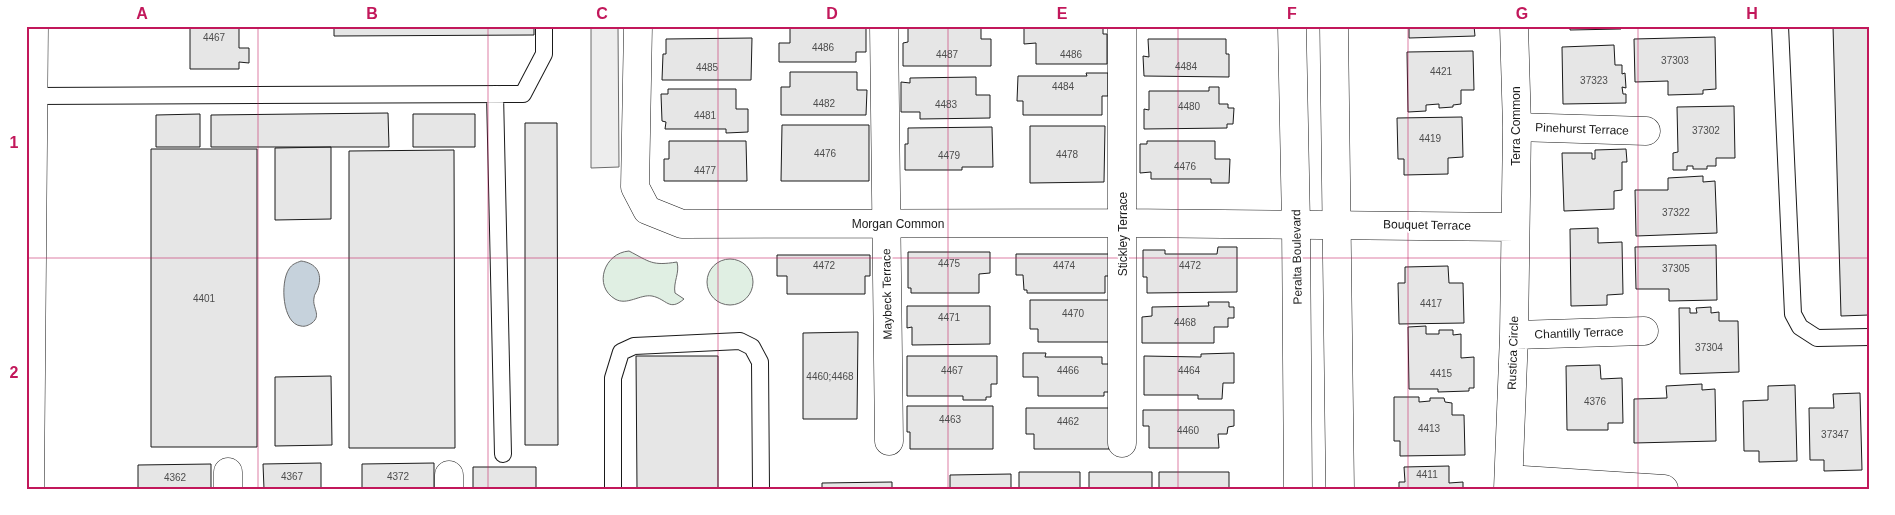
<svg xmlns="http://www.w3.org/2000/svg" width="1895" height="515" font-family="Helvetica,sans-serif">
<style>
.green{fill:#e0efe3;stroke:#6a6a6a}
.parking{fill:#ededed;stroke:#6a6a6a}
.water{fill:#c6d2dc;stroke:#6a6a6a}
.building{fill:#e6e6e6;stroke:#1a1a1a}
.lines{fill:none;stroke-linecap:round;stroke-linejoin:round}
.lane-casing{stroke:#1a1a1a;stroke-width:18}
.street-casing{stroke:#1a1a1a;stroke-width:29}
.secondary-casing{stroke:#1a1a1a;stroke-width:29}
.lane{stroke:#fff;stroke-width:16}
.street{stroke:#fff;stroke-width:28}
.secondary{stroke:#fff;stroke-width:28}
.grid{fill:none;stroke:#c2185b;stroke-width:1;stroke-opacity:0.55}
.labels{text-anchor:middle;dominant-baseline:central;stroke-width:4;stroke-linejoin:round;paint-order:stroke}
.number-label{font-size:10px;fill:#4d4d4d}
.street-label{font-size:12px;fill:#1a1a1a;stroke:#fff}
.neatline{fill:none;stroke:#c2185b;stroke-width:2}
.grid-label{font-size:16px;text-anchor:middle;font-weight:bold;fill:#c2185b}
</style>
<rect width="100%" height="100%" fill="#fff"/>
<path class="green" d="M629,251C650,262 652,266 677,262C680,273 673,282 675,293L684,299C669,312 667,299 652,296C640,294 627,306 615,299C593,286 604,253 629,251Z
M707 282a23 23 0 1 1 46 0a23 23 0 1 1-46 0Z"/>
<path class="parking" d="M591,26H618L619,167L591,168Z"/>
<path class="water" d="M301,261C316,263 323,273 318,288C317,292 314,294 314,298C312,308 322,315 312,323C309,325 305,327 301,326C282,324 280,282 289,269C292,264 296,263 301,261Z"/>
<path class="building" d="M190,26H239V48H249V63L239,62V69H190Z
M334,26H534V35L334,36Z
M790,26H866V52H856V62H779V43H790Z
M908,26H919V28L981,26V39H991V66H903V43L908,42Z
M1024,26H1103V34H1107V64H1036V43L1024,44Z
M1147,26H1227V28H1147Z
M1409,26H1474L1475,36L1409,38Z
M1570,26H1621V29L1570,30Z
M1833,26H1869V315L1841,316Z
M1715,37L1716,89L1703,90V94L1668,95V81L1635,82L1634,39Z
M752,38L751,80H662L663,54H666V39Z
M1148,39H1226V54H1229V77L1144,76L1143,56L1149,57Z
M1614,45L1615,65H1622V74L1625,73L1626,88L1622,87L1623,94H1626V103L1563,104L1562,47Z
M1473,51L1474,90H1461V104L1453,105V107L1439,108V104L1426,105V111L1408,112L1407,52Z
M790,72H857V90H867L866,115H781V87H790Z
M1086,73H1108V96H1102V115H1023V101H1017L1018,76H1087Z
M976,77V95H990V118L920,119V112H901V82L910,83V78Z
M1209,87H1219V104H1228V108H1234L1233,124H1227V128L1144,129V109L1149,110V91H1209Z
M668,89H736V109H748V132L726,133V129H665L666,122L662,121L661,94H668Z
M1734,106L1735,158H1716V166H1707V169H1693V166H1687V170H1673V153L1678,152L1677,107Z
M388,113L389,147H211V115Z
M200,114V147H156V115Z
M413,114H475V147H413Z
M1462,117L1463,157L1448,158V174L1404,175V159H1398L1397,118Z
M525,123H557L558,445H525Z
M782,125H869V181H781Z
M1030,126H1105L1104,182L1030,183Z
M992,127L993,167H962V170H905V144H908V128Z
M669,141H746L747,181H664V159H669Z
M1147,141H1215V159H1230L1229,183H1211V179H1151V172L1140,173V144H1147Z
M331,147V219L275,220V148Z
M151,149H257V447H151Z
M1626,149L1627,162H1622V190L1614,191V209L1564,211L1562,153H1592V159H1595V150Z
M454,150L455,448H349V151Z
M1703,176V182L1715,181L1717,233L1636,236L1635,190H1668V178Z
M1598,228V243L1622,242L1623,294L1607,295V305L1571,306L1570,229Z
M1716,245L1717,300L1669,301V289H1636L1635,247Z
M1218,247H1237V292L1147,293V277H1143V250H1165V254H1217Z
M908,252H990V273L979,274V293H911V288H908Z
M1016,254H1111V276H1105V293H1027V290H1024L1023,275H1016Z
M777,255H870V276H865V294H787V276H777Z
M1448,266L1449,283H1463L1464,323L1399,324L1398,283H1405V267Z
M1030,300H1116L1112,342H1038V329H1030Z
M1208,302H1229V307H1234V318H1228V327H1214V343H1142V317L1152,316V307L1209,306Z
M907,306H990V344L912,345V327L907,328Z
M1711,307V313L1719,312V321H1738L1739,372L1680,374L1679,308H1690V313H1697L1696,308Z
M1426,326V334H1439V330H1453V335L1461,334V358L1474,357V388H1469V391L1438,392V389H1409L1408,327Z
M858,332L857,419H803V333Z
M1023,353H1046L1045,357H1102V364H1113L1114,392H1104V396H1038V377H1023Z
M1234,353V383H1223L1222,399H1198V395H1144V356L1201,357V354Z
M636,356H718V489H637Z
M907,356H997V384H991V397H986V400H963V396H907Z
M1600,365L1601,379L1622,378L1623,423H1608V430H1567L1566,366Z
M331,376L332,445L275,446V377Z
M1702,384V390L1715,389L1716,441L1634,443V399L1667,398L1666,386Z
M1795,385L1797,461L1759,462V451H1744L1743,401L1768,400V386Z
M1860,393L1862,470L1824,471V460H1810L1809,408H1834L1833,394Z
M1394,397H1419V402L1430,401V398H1444L1445,402L1452,403V415H1464L1465,455L1400,456V441H1394Z
M907,406H993V449H910V432H907Z
M1026,408H1109V449H1034V434H1026Z
M1143,410H1234V426L1228,427L1227,434H1218L1219,448H1149V426H1143Z
M321,463V489H264L263,464Z
M434,463V489H362V464Z
M211,464V489H138V465Z
M1449,466V483L1463,482V489H1399V482H1405L1404,467Z
M473,467H536V489H473Z
M1019,472H1080V489H1019Z
M1089,472H1152V489H1089Z
M1159,472H1229V489H1159Z
M1011,474V489H950V475Z
M892,482V489H822V483Z"/>
<g class="lines">
<g class="lane-casing">
<path id="lane" d="M1780,26L1793,314L1800,327L1817,338L1869,337
M495,94L503,454
M34,96L523,94L544,54V26
M613,489V378L621,352L634,346L740,341L752,347L760,362L761,489"/>
</g>
<g class="street-casing">
<path id="street" d="M638,26L635,187L647,210L682,224L1123,223L1515,227
M884,26L889,441
M1517,127L1646,131
M1514,335L1644,331
M1122,443V26
M228,472V489
M449,475V489
M1509,479L1664,489
M1508,489L1514,335L1517,127L1514,26"/>
</g>
<g class="secondary-casing">
<path id="secondary" d="M1292,26L1296,224L1298,489
M1334,26L1340,489
M30,489L34,26"/>
</g>
<use href="#lane" class="lane"/>
<use href="#street" class="street"/>
<use href="#secondary" class="secondary"/>
</g>
<path class="grid" d="M258,26V489M488,26V489M718,26V489M948,26V489M1178,26V489M1408,26V489M1638,26V489M26,258H1869"/>
<g class="labels">
<g class="number-label">
<text x="214" y="37">4467</text>
<text x="823" y="47">4486</text>
<text x="947" y="54">4487</text>
<text x="1071" y="54">4486</text>
<text x="1675" y="60">37303</text>
<text x="1186" y="66">4484</text>
<text x="707" y="67">4485</text>
<text x="1441" y="71">4421</text>
<text x="1594" y="80">37323</text>
<text x="1063" y="86">4484</text>
<text x="824" y="103">4482</text>
<text x="946" y="104">4483</text>
<text x="1189" y="106">4480</text>
<text x="705" y="115">4481</text>
<text x="1706" y="130">37302</text>
<text x="1430" y="138">4419</text>
<text x="825" y="153">4476</text>
<text x="1067" y="154">4478</text>
<text x="949" y="155">4479</text>
<text x="1185" y="166">4476</text>
<text x="705" y="170">4477</text>
<text x="1676" y="212">37322</text>
<text x="949" y="263">4475</text>
<text x="824" y="265">4472</text>
<text x="1064" y="265">4474</text>
<text x="1190" y="265">4472</text>
<text x="1676" y="268">37305</text>
<text x="204" y="298">4401</text>
<text x="1431" y="303">4417</text>
<text x="1073" y="313">4470</text>
<text x="949" y="317">4471</text>
<text x="1185" y="322">4468</text>
<text x="1709" y="347">37304</text>
<text x="952" y="370">4467</text>
<text x="1068" y="370">4466</text>
<text x="1189" y="370">4464</text>
<text x="1441" y="373">4415</text>
<text x="830" y="376">4460;4468</text>
<text x="1595" y="401">4376</text>
<text x="950" y="419">4463</text>
<text x="1068" y="421">4462</text>
<text x="1429" y="428">4413</text>
<text x="1188" y="430">4460</text>
<text x="1835" y="434">37347</text>
<text x="1427" y="474">4411</text>
<text x="292" y="476">4367</text>
<text x="398" y="476">4372</text>
<text x="175" y="477">4362</text>
</g>
<g class="street-label">
<text transform="translate(1516 126) rotate(-90)">Terra Common</text>
<text transform="translate(1582 129) rotate(2)">Pinehurst Terrace</text>
<text x="898" y="224">Morgan Common</text>
<text transform="translate(1427 225) rotate(1)">Bouquet Terrace</text>
<text transform="translate(1123 234) rotate(-90)">Stickley Terrace</text>
<text transform="translate(1297 257) rotate(-91)">Peralta Boulevard</text>
<text transform="translate(887 294) rotate(-91)">Maybeck Terrace</text>
<text transform="translate(1579 333) rotate(-2)">Chantilly Terrace</text>
<text transform="translate(1513 353) rotate(-88)">Rustica Circle</text>
</g>
</g>
<rect width="1895" height="515" fill="none" stroke="#ffffff" stroke-width="55"/>
<rect x="28" y="28" width="1840" height="460" class="neatline"/>
<g class="grid-label">
<text x="142" y="19">A</text>
<text x="372" y="19">B</text>
<text x="602" y="19">C</text>
<text x="832" y="19">D</text>
<text x="1062" y="19">E</text>
<text x="1292" y="19">F</text>
<text x="1522" y="19">G</text>
<text x="1752" y="19">H</text>
<text x="14" y="148">1</text>
<text x="14" y="378">2</text>
</g>
</svg>
